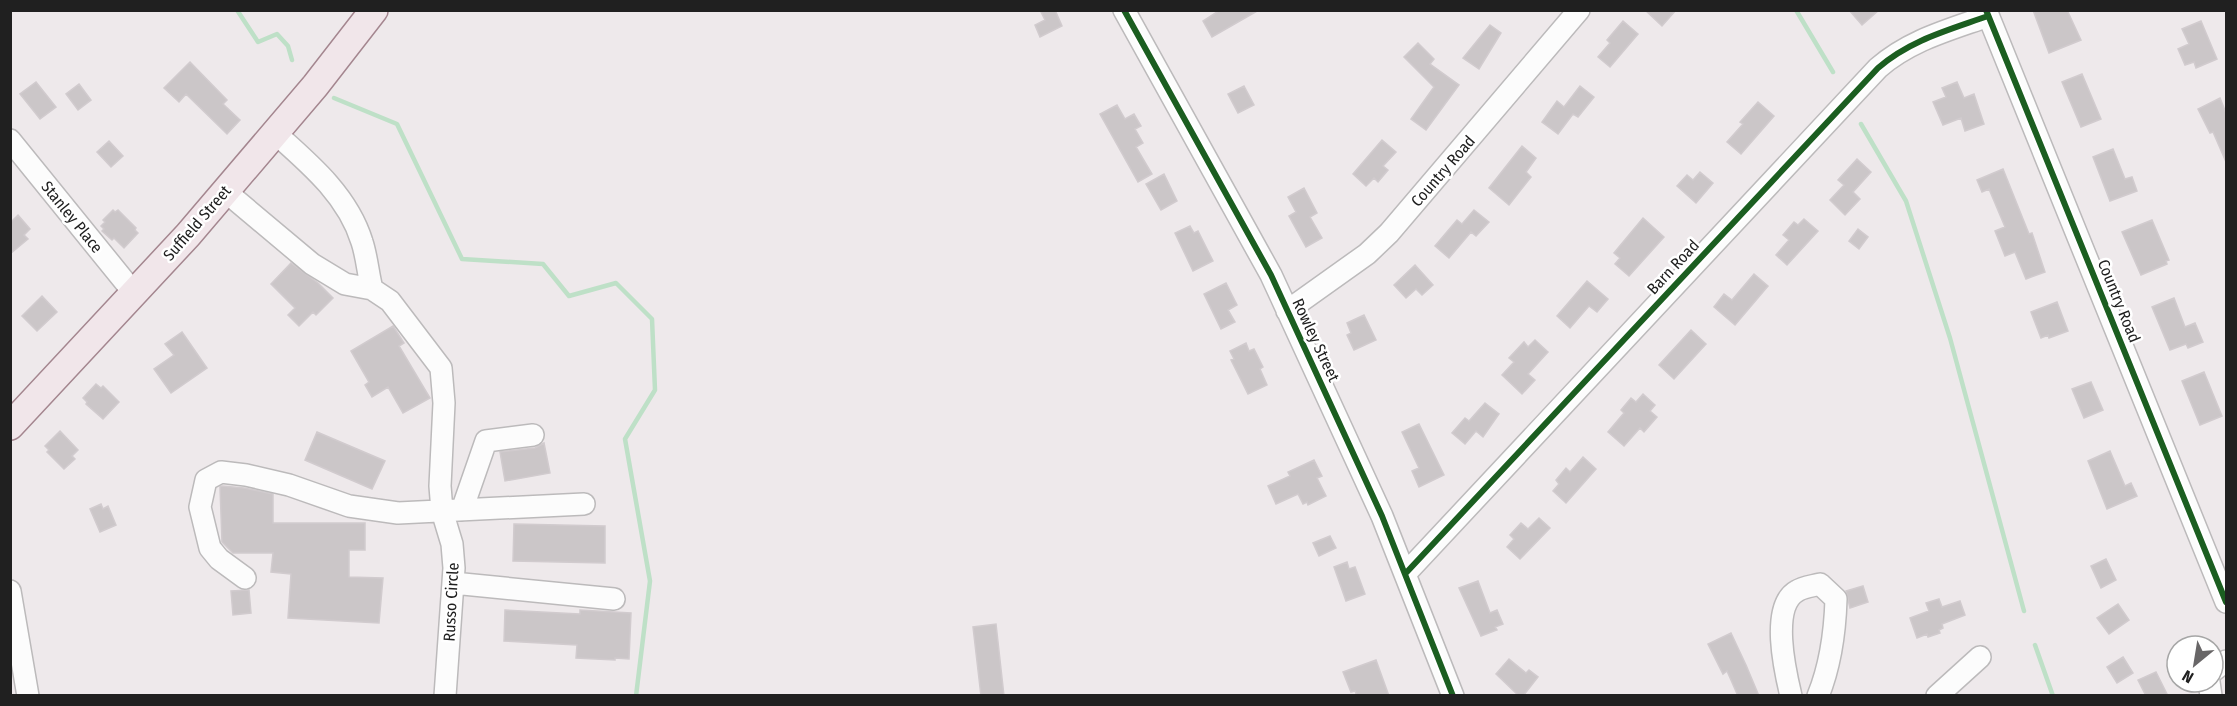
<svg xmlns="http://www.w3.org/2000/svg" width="2237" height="706" font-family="'Fira Sans Condensed',sans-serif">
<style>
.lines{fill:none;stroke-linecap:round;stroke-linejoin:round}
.stream{stroke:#bee0c7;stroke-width:4.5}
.building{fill:#cbc6c8;stroke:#d1cbce;stroke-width:1.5}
.minor-casing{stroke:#bcbabb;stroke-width:24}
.major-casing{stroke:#a4868f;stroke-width:30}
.minor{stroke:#fcfcfc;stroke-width:21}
.major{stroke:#f1e6ea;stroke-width:27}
.cycleway-casing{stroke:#fff;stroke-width:10}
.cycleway{stroke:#1b5e20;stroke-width:6}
.labels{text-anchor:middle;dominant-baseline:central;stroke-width:5;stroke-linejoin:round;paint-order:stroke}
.street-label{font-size:16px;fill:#202020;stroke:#fff}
</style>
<rect width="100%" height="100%" fill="#eee9eb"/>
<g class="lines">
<path class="stream" d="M237,10L258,42L277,34L288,46L292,60
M1796,10L1833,72
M334,98L397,124L462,259L543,264L569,296L616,283L652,319L655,390L625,439L650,581L636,696
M1861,124L1906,201L1950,338L2024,611
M2035,645L2053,696"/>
</g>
<path class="building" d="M1040,10H1055L1062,26L1040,37L1035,25L1045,20Z
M1220,10H1259L1212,37L1203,21Z
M1645,10H1676L1662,26Z
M1849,10H1879L1862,25Z
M2033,10H2067L2081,40L2049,53Z
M1623,21L1638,34L1610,67L1598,57L1610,43L1607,40Z
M2201,21L2217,59L2196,68L2194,62L2185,65L2178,49L2189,44L2182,29Z
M1490,25L1501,33L1479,69L1463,58Z
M1418,43L1434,59L1430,64L1459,85L1426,130L1411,119L1434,87L1404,57Z
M190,62L227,100L223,104L240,120L227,134L186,94L179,102L164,88Z
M2082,74L2101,119L2081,127L2062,82Z
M36,82L56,107L40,119L20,94Z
M1957,82L1964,98L1974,94L1984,124L1965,131L1961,118L1943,125L1933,102L1946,97L1942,88Z
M79,84L91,100L78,110L66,94Z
M1244,86L1254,105L1238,113L1228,94Z
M1580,86L1594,97L1578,117L1573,114L1558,134L1542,122L1557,101L1564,107Z
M2220,98L2226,113V162L2213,132L2210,133L2198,109Z
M1758,102L1774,116L1741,154L1727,142L1743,124L1740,122Z
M1117,105L1125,119L1134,114L1141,126L1135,129L1143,143L1136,147L1152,174L1138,182L1100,114Z
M1382,140L1396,152L1383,166L1388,170L1378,182L1374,178L1366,186L1353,174Z
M109,141L123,156L111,167L97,152Z
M1522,146L1536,158L1526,172L1531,177L1509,205L1489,188Z
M2113,149L2125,179L2132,177L2137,191L2110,201L2093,157Z
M1857,159L1871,172L1853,192L1860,199L1845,215L1830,200L1844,185L1838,180Z
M2003,169L2029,234L2032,233L2045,272L2026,279L2015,252L2005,256L1995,231L2005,227L1989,189L1982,192L1977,180Z
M1700,172L1713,183L1696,203L1677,186L1687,175L1693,180Z
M1164,174L1177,201L1161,210L1146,184Z
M1304,188L1317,213L1310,217L1322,238L1306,247L1289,216L1296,212L1288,197Z
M113,210L115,212L118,210L136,228L135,230L138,233L124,248L114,238L112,240L102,231L104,229L101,226L105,222L103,220Z
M1474,210L1489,222L1476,236L1471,232L1449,258L1435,246L1457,220L1462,224Z
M18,215L30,229L24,235L28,239L10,254V219L12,221Z
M1643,218L1664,237L1629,276L1615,264L1620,258L1614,253Z
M1804,219L1818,231L1787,265L1776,255L1789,240L1783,235L1794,222L1798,225Z
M2152,220L2169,260L2166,261L2167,264L2141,275L2122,232Z
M1190,226L1194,233L1198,231L1213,261L1193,271L1175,233Z
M1858,229L1868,237L1859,249L1849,241Z
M291,263L318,283L333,298L316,315L313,312L299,326L288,315L295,308L271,284Z
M1415,265L1433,285L1422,295L1416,289L1406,298L1394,285Z
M1754,274L1768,286L1735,325L1714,307L1724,294L1732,300Z
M1587,281L1608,299L1597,312L1589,306L1570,328L1557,316Z
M1226,283L1237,305L1228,310L1235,322L1221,329L1204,294Z
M42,296L57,312L37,331L22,316Z
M2174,298L2185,327L2195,323L2203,342L2188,348L2186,344L2170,350L2152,307Z
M2057,302L2068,331L2049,338L2048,335L2041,338L2031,312Z
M1364,315L1376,340L1354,350L1347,335L1351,333L1347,323Z
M393,326L404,343L399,346L430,398L403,413L388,387L372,397L365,385L369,382L351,351Z
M1691,330L1706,344L1674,379L1659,365Z
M182,332L207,368L171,393L154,369L174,355L165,344Z
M1535,340L1548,352L1528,374L1535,380L1522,394L1502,375L1514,362L1509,358L1524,342L1528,347Z
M1246,343L1249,351L1254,349L1263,367L1260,369L1267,385L1248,394L1231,360L1234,359L1230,351Z
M2204,372L2222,416L2200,425L2182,381Z
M2091,382L2103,410L2084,418L2072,389Z
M96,384L101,388L103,386L119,402L103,419L86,404L87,402L83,398Z
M1643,394L1655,405L1650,411L1657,417L1644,432L1640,428L1624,446L1608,432L1624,413L1621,410L1631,398L1636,402Z
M1485,403L1499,414L1483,437L1476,431L1465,444L1452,433L1465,418L1469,421Z
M1419,424L1444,475L1419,487L1412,471L1419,468L1402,432Z
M60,431L78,450L72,456L75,459L64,469L47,452L49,450L45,446Z
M317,432L385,461L372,489L305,460Z
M544,443L550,473L505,481L500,452L535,448Z
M2110,451L2125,486L2131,483L2137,496L2107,509L2088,461Z
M1583,457L1596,469L1566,503L1553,491L1559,484L1556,480L1566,468L1570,472Z
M1314,460L1322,476L1317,478L1326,496L1308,505L1307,502L1303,504L1298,494L1276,504L1268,486L1290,476L1288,472Z
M222,486L244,488L273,494V523H365V550H349V577L383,578L379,623L288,618L291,574L271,572L273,553H233L222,542L220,487Z
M101,504L103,509L108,506L116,525L100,532L90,509Z
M1539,518L1550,528L1520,559L1507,547L1514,539L1510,535L1521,523L1528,529Z
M514,524L605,526V563L513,561Z
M1330,536L1336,548L1319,556L1313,543Z
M2106,559L2116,580L2101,588L2091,566Z
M1347,562L1349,569L1355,567L1365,594L1346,601L1334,567Z
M1478,581L1490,613L1497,610L1503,624L1495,627L1497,630L1481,636L1459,588Z
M1863,586L1868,602L1850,608L1846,591Z
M249,590L251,613L233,615L231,591Z
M1939,599L1942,607L1960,601L1965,615L1942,624L1943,628L1939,630L1940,633L1928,637L1927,634L1917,638L1910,618L1929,611L1926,603Z
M2118,604L2129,620L2109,634L2097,618Z
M505,610L580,614V610L631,613L629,659L615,658V660L576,658L577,645L504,641Z
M996,624L1004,696H981L973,627Z
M1731,633L1746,665L1759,696H1738L1727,671L1723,674L1708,644Z
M2123,657L2133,673L2117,683L2107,667Z
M1509,659L1526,673L1529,670L1538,677L1523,696H1519L1496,674Z
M1376,660L1389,696H1357L1355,691L1351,692L1343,672Z
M2156,672L2168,696H2146L2138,680Z"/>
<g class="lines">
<g class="minor-casing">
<path id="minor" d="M1124,10L1271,275L1382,516L1453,696
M1986,10L2226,602
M275,133C310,164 348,196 362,242C367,257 368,274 372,289L390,301L441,368L444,403L440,486L442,511L452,544L454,568L445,696
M10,140L134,293
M225,191L312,264L345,284L372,289
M1287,311L1367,254L1389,233L1579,10
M462,510L486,441L533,435
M1405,574L1878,68C1910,40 1949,30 1988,16
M245,578L219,559L210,548L200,507L206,480L221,472L246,475L289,485L349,506L398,513L584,504
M453,583L614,599
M10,591L28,696
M2213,671L2226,661
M2209,682L2211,696
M1791,696C1785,671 1770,606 1797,591C1803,587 1813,586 1820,584L1836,599C1835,633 1831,664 1818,696
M1937,696L1980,657"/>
</g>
<g class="major-casing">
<path id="major" d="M10,426L188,235L315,86L374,10"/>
</g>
<use href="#minor" class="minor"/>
<use href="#major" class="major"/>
<g class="cycleway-casing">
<path id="cycleway" d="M1124,10L1271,275L1382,516L1453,696
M1986,10L2226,602
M1405,574L1878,68C1910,40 1949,30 1988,16"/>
</g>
<use href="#cycleway" class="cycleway"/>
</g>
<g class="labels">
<g class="street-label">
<text transform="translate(1443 171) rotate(-49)">Country Road</text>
<text transform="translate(72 217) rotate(51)">Stanley Place</text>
<text transform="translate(197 223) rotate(-49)">Suffield Street</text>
<text transform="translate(1673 267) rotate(-47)">Barn Road</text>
<text transform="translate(2119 301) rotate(68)">Country Road</text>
<text transform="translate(1316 340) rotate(65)">Rowley Street</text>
<text transform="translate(451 602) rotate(-87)">Russo Circle</text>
</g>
</g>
<rect width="2237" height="706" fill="none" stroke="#202020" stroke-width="24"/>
<g transform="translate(2195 664) rotate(210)"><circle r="28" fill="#ffffff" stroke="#a6a6a6" stroke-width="1.5"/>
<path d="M0-4.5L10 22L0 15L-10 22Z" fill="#686667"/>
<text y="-9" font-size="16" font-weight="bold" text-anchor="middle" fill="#202020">N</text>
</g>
</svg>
